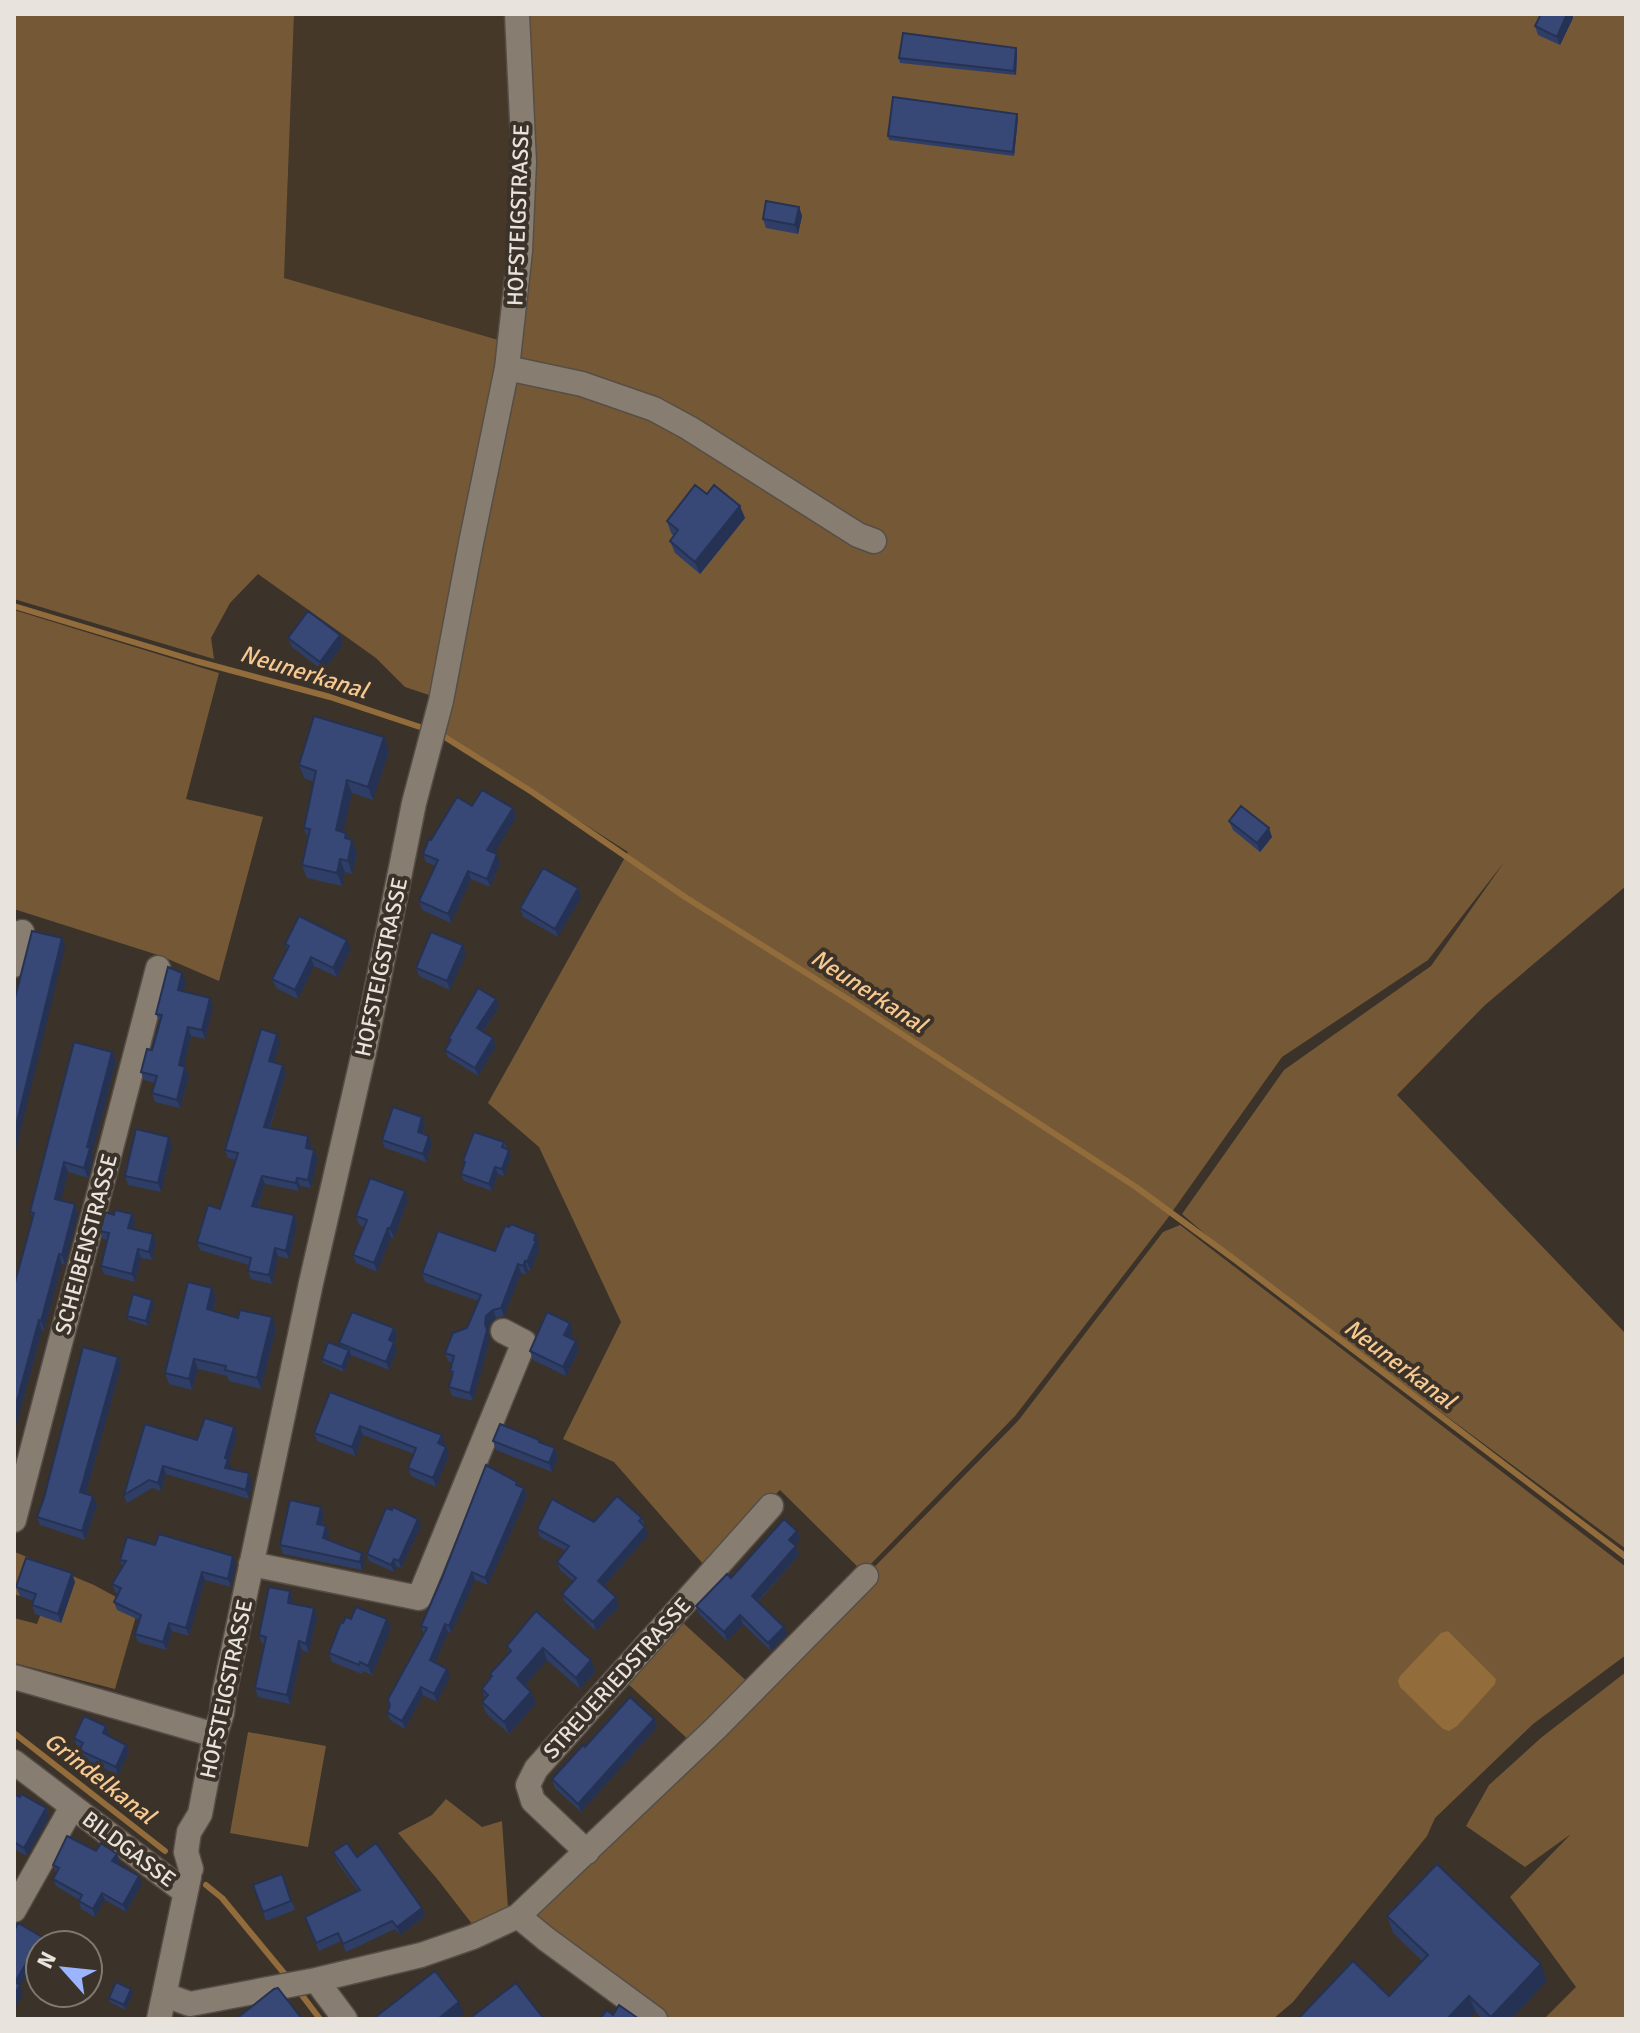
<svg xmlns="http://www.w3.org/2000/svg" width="1640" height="2033" font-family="Signika,sans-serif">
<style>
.built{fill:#453829}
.green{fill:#755937}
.water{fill:#926c3b}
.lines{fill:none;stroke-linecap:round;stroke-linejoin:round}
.stream{stroke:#926c3b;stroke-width:6}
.minor-casing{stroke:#564e46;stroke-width:27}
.minor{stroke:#877d71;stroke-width:24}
.wall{fill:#2f3e66}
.shaded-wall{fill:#263253}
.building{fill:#374877;stroke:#263253;stroke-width:2}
.labels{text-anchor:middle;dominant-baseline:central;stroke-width:8;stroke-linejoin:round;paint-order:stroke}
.street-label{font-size:22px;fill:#e9e3dd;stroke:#3b3229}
.water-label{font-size:24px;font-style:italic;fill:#f7c890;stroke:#3b3229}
</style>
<rect width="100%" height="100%" fill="#3b3229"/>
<path class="built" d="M294,14H511L516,92L509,313L503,341L284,278Z"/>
<path class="green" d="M14,14H294L284,278L502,341L509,313L516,92L511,14H1626V886L1485,1005L1397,1095L1626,1334V1549L1234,1259L1182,1214L1284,1070L1431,966L1505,861L1428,960L1282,1057L1167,1219L1015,1416L863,1572L780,1490L704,1565L614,1462L563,1439L621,1322L539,1147L488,1103L628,852L442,733L435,697L405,687L376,658L258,574L230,603L211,638L214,659L14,599Z
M14,610L219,673L186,799L263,817L219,981L161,956L14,909Z
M1180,1225L1626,1567V1655L1533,1724L1435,1818L1427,1836L1293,2002L1273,2019H653L518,1916L716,1728L1018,1421L1163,1232Z
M15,1552L94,1585L138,1609L115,1689L14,1663V1618L37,1624L40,1616L29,1567L20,1596L14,1594Z
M681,1621L751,1685L692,1743L626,1682Z
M1626,1672V2019H1544L1576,1987L1510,1897L1571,1834L1525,1867L1466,1826L1489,1785L1542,1737Z
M248,1732L326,1746L308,1847L230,1833Z
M446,1799L482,1827L502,1821L508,1908L476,1929L438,1880L398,1833L432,1815Z"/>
<path class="water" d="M1448,1631L1496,1679L1495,1684L1457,1726L1449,1731L1443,1729L1400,1687L1398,1681L1400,1676L1441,1633Z"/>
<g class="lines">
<path class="stream" d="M14,606L196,661L330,697L429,730
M440,734L532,792L685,897L854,1003L1136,1187L1234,1259L1626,1557
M14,1733L165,1851
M206,1885L222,1898L288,1978
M298,1990L320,2019"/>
<g class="minor-casing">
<path id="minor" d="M507,368L582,384L654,409L689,428L858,535L874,541
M14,965L22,932
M14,1520L158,968
M251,1564L419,1598L524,1342L503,1331
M14,1677L215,1735
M14,1762L185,1892
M587,1852L533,1801L528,1785L536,1769L771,1506
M191,1869L186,1852L189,1832L200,1814L215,1735L222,1713L224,1694L311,1283L364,1052L414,803L441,701L471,543L507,368L520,251L524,162L517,14
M14,1910L72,1807
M518,1916L546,1939L655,2019
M316,1980L345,2019
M165,1995L190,2004L316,1980L421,1955L473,1937L518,1916L716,1728L866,1576
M159,2019L189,1877"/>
</g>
<use href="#minor" class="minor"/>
</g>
<path class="wall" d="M1541,14H1572L1573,18L1560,45L1538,35L1535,26Z
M1017,53L1016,75L900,63L899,58Z
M1018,118L1014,156L889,140L888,136Z
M799,207L802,216L798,234L766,228L763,219Z
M707,494L745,518L700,574L675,553L670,541L674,536L671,533L667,521Z
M288,638L343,644L323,671L292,647Z
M384,737L389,751L373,800L352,793L343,832L349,839L352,840L357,853L352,874L345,872L342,886L307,878L302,865L308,839L304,828L314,782L304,778L299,765Z
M472,806L513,808L516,817L494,853L500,863L490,887L471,879L451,923L422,910L419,901L435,866L426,862L423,854L431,840Z
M1229,821L1272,837L1260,852L1233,830Z
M581,897L558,937L523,917L520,908Z
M285,944L351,949L337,977L314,966L298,999L276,988L272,979L287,949Z
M466,954L450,990L419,976L416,968Z
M186,982L183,992L213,1007L205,1039L191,1036L184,1066L189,1076L180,1108L155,1102L152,1093L155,1083L144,1080L141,1072L152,1050L160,1022L156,1014Z
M496,999L499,1007L483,1032L493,1038L496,1046L478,1076L448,1057L445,1050L450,1041L449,1038Z
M280,1042L274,1062L286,1073L270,1128L311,1145L310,1149L314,1150L318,1158L311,1188L300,1186L299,1191L265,1184L258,1207L297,1224L289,1259L278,1256L272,1284L251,1279L248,1271L249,1265L200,1250L197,1242L220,1209L236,1160L228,1158L225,1150Z
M112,1052L116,1061L92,1154L93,1157L88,1178L68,1172L61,1200L75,1204L78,1213L65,1265L62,1264L44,1330H42L14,1433V1286L33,1218L30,1212Z
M422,1117L425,1125L423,1134L429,1136L432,1144L426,1162L385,1148L382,1140Z
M504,1142L511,1157L504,1176L498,1174L492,1191L464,1181L461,1174L464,1164L463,1161Z
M172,1146L161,1192L128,1185L125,1176Z
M408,1200L394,1238L391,1237L377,1272L356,1263L353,1255L364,1227L359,1225L356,1216Z
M135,1222L133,1229L156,1242L152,1260L141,1258L135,1282L104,1274L101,1266L108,1240L103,1239L100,1231Z
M539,1243L538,1246L539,1249L531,1271L528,1270L526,1274L521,1273L504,1316L496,1318L489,1325L488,1332L490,1339L473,1401L452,1396L449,1387L452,1376L450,1371L452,1363L448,1361L445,1353L467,1328L478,1301L425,1282L422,1273L495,1251Z
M212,1288L216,1299L213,1311L276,1328L261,1389L229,1381L227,1376L198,1369L192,1390L169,1384L165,1373Z
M154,1304L148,1326L129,1320L127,1316Z
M394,1328L397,1336L394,1343L397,1350L389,1370L351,1355L344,1372L323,1363L322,1359L341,1347L339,1343Z
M573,1332L570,1338L579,1350L566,1376L533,1360L530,1351Z
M118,1357L121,1365L86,1494L97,1505L85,1540L40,1525L37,1517Z
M330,1392L445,1444L444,1446L449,1455L436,1487L411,1476L408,1468L414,1454L363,1435L355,1456L317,1441L314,1433Z
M237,1435L229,1462L230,1469L252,1482L249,1499L166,1474L161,1491L152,1488L127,1503L124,1495L197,1440Z
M493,1441L540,1442L555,1448L558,1457L552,1472L496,1450Z
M517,1482L519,1486L524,1488L527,1496L488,1585L475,1580L451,1633L448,1632L435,1662L450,1677L437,1702L423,1695L405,1729L390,1720L387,1712L424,1634L421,1626Z
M392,1510L418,1519L421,1526L401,1568L396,1566L394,1572L369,1561L367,1554Z
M324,1515L322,1525L326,1526L329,1534L327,1540L362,1553L365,1561L362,1570L283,1554L280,1545Z
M642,1518L648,1535L604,1586L619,1606L596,1631L565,1602L562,1594L573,1581L560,1570L557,1562L566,1551L540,1537L537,1529L594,1522Z
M797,1531L800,1539L795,1545L799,1555L758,1602L784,1627L787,1635L771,1651L743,1624L727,1641L699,1614L696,1606L731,1578Z
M155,1545L236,1564L231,1587L205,1580L189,1636L172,1631L166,1650L138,1642L135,1634L139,1620L117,1610L114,1602L118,1594L115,1592L112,1584L122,1566L120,1560Z
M75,1582L61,1623L35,1614L32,1605L33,1601L20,1596L16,1587Z
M290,1591L293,1600L292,1604L314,1608L317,1617L309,1653L302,1650L290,1704L258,1697L255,1688L265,1644H262L259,1635Z
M536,1611L591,1660L595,1672L580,1689L547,1660L525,1685L536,1703L509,1734L486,1713L482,1702L485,1698L482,1689L491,1678L490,1674L509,1653L507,1646Z
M351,1619H387L391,1628L372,1675L363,1671L362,1674L332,1662L329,1653L343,1623Z
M654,1719L657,1727L581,1812L555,1788L552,1779Z
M106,1726L109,1734L108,1736L129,1752L118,1775L82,1758L79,1750L80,1748L77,1746L74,1738Z
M14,1794L46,1808L49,1817L27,1856L14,1849Z
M96,1851L117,1854L120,1861L118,1864L142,1884L126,1912L105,1900L95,1917L81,1909L79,1901V1900L56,1886L53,1879L56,1873L53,1865Z
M333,1852L357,1857L425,1916L400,1935L395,1929L346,1952L341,1941L319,1951L308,1924L358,1891L336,1860Z
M282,1874L295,1910L266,1921L253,1885Z
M1387,1916L1547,1981L1511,2019H1482L1476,2012L1469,2019H1298L1389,1996L1422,1961L1393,1933Z
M131,1989L133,1994L125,2010L110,2002L109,1998Z"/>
<path class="shaded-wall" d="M1567,14H1572L1573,18L1560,45L1557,37Z
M1016,48L1017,53L1016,75L1014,71Z
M1017,114L1018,118L1014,156L1013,152Z
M799,207L802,216L798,234L795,225Z
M740,506L745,518L700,574L695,562Z
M340,635L343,644L323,671L320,662Z
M384,737L389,751L373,800L368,787Z
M347,780L352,793L341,843L336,830Z
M513,808L516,817L491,859L487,850Z
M1269,828L1272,837L1260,852L1257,843Z
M346,833L351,845L352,840L357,853L352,874L348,861L345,838Z
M497,854L500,863L490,887L487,879Z
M340,859L345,872L342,886L337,873Z
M468,871L471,879L451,923L448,914Z
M578,888L581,897L558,937L555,929Z
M62,938L65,947L14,1158V1134Z
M347,940L351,949L337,977L333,968Z
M463,945L466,954L450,990L447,981Z
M311,957L314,966L298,999L295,990Z
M182,973L186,982L181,999L178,990Z
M210,998L213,1007L205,1039L202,1030Z
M496,999L499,1007L480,1036L477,1028Z
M188,1027L191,1036L182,1074L179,1065Z
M277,1034L280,1042L272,1069L269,1061Z
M493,1038L496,1046L478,1076L475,1068Z
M112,1052L116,1061L92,1154L93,1157L88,1178L84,1168L87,1147Z
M283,1065L286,1073L267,1135L264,1127Z
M185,1067L189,1076L180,1108L177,1100Z
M422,1117L425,1125L421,1140L418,1132Z
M308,1136L311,1145L309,1156L306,1148Z
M429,1136L432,1144L426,1162L423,1154Z
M169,1137L172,1146L161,1192L158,1183Z
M314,1150L318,1158L311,1188L308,1180Z
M509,1150L511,1157L504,1176L502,1169Z
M64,1162L68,1172L59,1209L55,1199Z
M495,1167L498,1174L492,1191L489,1184Z
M262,1176L265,1184L255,1214L252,1206Z
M297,1178L300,1186L299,1191L296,1183Z
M405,1191L408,1200L394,1238L390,1229Z
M75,1204L78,1213L65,1265L62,1255Z
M132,1214L135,1222L131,1236L128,1228Z
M294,1215L297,1224L289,1259L286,1251Z
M388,1228L391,1237L377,1272L374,1263Z
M153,1234L156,1242L152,1260L149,1252Z
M536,1234L539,1243L538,1246L539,1249L531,1271L527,1262Z
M275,1248L278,1256L272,1284L269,1275Z
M138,1249L141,1258L135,1282L132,1274Z
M59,1254L62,1264L44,1330L41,1321Z
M525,1261L528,1270L526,1274L523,1266Z
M518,1264L521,1273L504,1316L501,1308Z
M212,1288L216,1299L210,1320L207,1309Z
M152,1300L154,1304L148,1326L146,1321Z
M493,1310L496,1318L489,1325L488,1332L485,1324L486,1316Z
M272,1317L276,1328L261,1389L257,1378Z
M39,1320L42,1330L14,1433V1412Z
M570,1323L573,1332L567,1344L564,1335Z
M394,1328L397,1336L394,1343L397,1350L389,1370L386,1362L389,1340Z
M487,1330L490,1339L473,1401L470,1393Z
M576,1341L579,1350L566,1376L563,1367Z
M349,1350L351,1355L344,1372L342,1367Z
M118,1357L121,1365L84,1501L80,1492Z
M194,1359L198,1369L192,1390L189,1379Z
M360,1426L363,1435L355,1456L352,1447Z
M234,1427L237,1435L229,1462L231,1467L228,1477L225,1468V1458Z
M442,1435L445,1444L441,1452L438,1443Z
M446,1447L449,1455L436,1487L433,1478Z
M555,1448L558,1457L552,1472L549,1463Z
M163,1466L166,1474L161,1491L158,1483Z
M249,1473L252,1482L249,1499L246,1490Z
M524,1488L527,1496L488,1585L485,1578Z
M93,1496L97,1505L85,1540L82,1531Z
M321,1507L324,1515L320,1532L317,1524Z
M418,1519L421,1526L401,1568L399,1561Z
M326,1526L329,1534L326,1546L323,1538Z
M645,1527L648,1535L601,1589L598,1581Z
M797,1531L800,1539L792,1548L789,1540Z
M796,1546L799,1555L755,1604L752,1596Z
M362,1553L365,1561L362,1570L360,1562Z
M233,1556L236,1564L231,1587L228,1579Z
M394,1559L396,1566L394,1572L391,1565Z
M202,1572L205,1580L189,1636L186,1628Z
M472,1572L475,1580L451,1633L449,1626Z
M72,1573L75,1582L61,1623L58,1614Z
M290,1591L293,1600L291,1611L288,1603Z
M616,1597L619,1606L596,1631L593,1622Z
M314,1608L317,1617L309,1653L306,1644Z
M740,1615L743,1624L727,1641L724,1632Z
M387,1619L391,1628L372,1675L368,1666Z
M169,1623L172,1631L166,1650L163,1642Z
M445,1624L448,1632L433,1668L430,1660Z
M784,1627L787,1635L771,1651L768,1643Z
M299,1641L302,1650L290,1704L287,1695Z
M543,1648L547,1660L521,1690L517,1678Z
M591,1660L595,1672L580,1689L576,1678Z
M447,1669L450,1677L437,1702L434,1694Z
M421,1687L423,1695L405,1729L402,1721Z
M531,1692L536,1703L509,1734L504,1722Z
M654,1719L657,1727L581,1812L578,1804Z
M106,1726L109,1734L106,1741L103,1733Z
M126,1745L129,1752L118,1775L116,1767Z
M46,1808L49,1817L27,1856L24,1848Z
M117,1854L120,1861L115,1869L112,1861Z
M139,1876L142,1884L126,1912L123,1905Z
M102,1893L105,1900L95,1917L93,1909Z
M422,1908L425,1916L400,1935L397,1927Z
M42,1937L45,1945H40V1953L20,1986L23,1994L14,2010L15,1982Z
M1541,1964L1547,1981L1511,2019H1492L1491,2017Z
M131,1989L133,1994L125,2010L124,2005Z
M1469,1996L1476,2012L1469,2019H1447Z
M459,2002L464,2014L457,2019H438Z"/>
<path class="building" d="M1541,14H1567L1557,37L1535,26Z
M903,33L1016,48L1014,71L899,58Z
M893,97L1017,114L1013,152L888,136Z
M766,201L799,207L795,225L763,219Z
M695,485L707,494L714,485L740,506L695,562L670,541L678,530L667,521Z
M308,611L340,635L320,662L288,638Z
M314,716L384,737L368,787L347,780L336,830L346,833L345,838L352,840L348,861L340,859L337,873L302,865L310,829L304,828L316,771L299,765Z
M482,790L513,808L487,850L497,854L487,879L468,871L448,914L419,901L438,860L423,854L429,839L431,840L457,797L472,806Z
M1241,806L1269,828L1257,843L1229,821Z
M543,868L578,888L555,929L520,908Z
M299,916L347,940L333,968L311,957L295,990L272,979L289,946L285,944Z
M32,931L62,938L14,1134V1002Z
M431,932L463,945L447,981L416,968Z
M168,967L182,973L178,990L210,998L202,1030L188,1027L179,1065L185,1067L177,1100L152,1093L157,1076L141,1072L147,1049L152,1050L162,1015L156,1014Z
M478,988L496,999L477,1028L493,1038L475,1068L445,1050L451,1040L449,1038Z
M261,1029L277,1034L269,1061L283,1065L264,1127L308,1136L306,1148L314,1150L308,1180L297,1178L296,1183L262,1176L252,1206L294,1215L286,1251L275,1248L269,1275L248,1271L251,1258L197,1242L208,1205L220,1209L238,1153L225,1150Z
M74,1042L112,1052L87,1147L90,1148L84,1168L64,1162L55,1199L75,1204L62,1255L59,1254L41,1321L39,1320L14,1412V1286L34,1213L30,1212Z
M393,1107L422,1117L418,1132L429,1136L423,1154L382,1140Z
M136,1129L169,1137L158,1183L125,1176Z
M474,1132L504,1142L502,1147L509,1150L502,1169L495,1167L489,1184L461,1174L465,1162L463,1161Z
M370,1178L405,1191L390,1229L388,1228L374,1263L353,1255L367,1220L356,1216Z
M115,1210L132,1214L128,1228L153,1234L149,1252L138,1249L132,1274L101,1266L109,1233L100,1231L105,1212L114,1215Z
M511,1224L536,1234L534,1240L536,1241L527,1262L525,1261L523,1266L518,1264L501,1308L493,1310L486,1316L485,1324L487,1330L470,1393L449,1387L453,1372L450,1371L454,1356L445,1353L453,1333L467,1328L481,1295L422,1273L438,1231L495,1251L505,1226L509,1227Z
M188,1282L212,1288L207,1309L238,1318L240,1310L272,1317L257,1378L225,1370L226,1366L194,1359L189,1379L165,1373Z
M133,1294L152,1300L146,1321L127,1316Z
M352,1312L394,1328L389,1340L394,1342L386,1362L339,1343Z
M547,1312L570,1323L564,1335L576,1341L563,1367L530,1351Z
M328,1342L349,1350L342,1367L322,1359Z
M83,1347L118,1357L80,1492L93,1496L82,1531L37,1517L44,1498Z
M330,1392L442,1435L438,1443L446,1447L433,1478L408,1468L416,1448L360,1426L352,1447L314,1433Z
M205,1418L234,1427L225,1458L228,1459L225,1468L249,1473L246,1490L163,1466L158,1483L149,1480L124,1495L145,1424L197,1440Z
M500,1424L539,1440V1442L555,1448L549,1463L493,1441Z
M486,1465L517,1482L516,1485L524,1488L485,1578L472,1572L449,1626L445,1624L430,1660L447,1669L434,1694L421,1687L402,1721L387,1712L390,1706L388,1699L427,1628L421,1626L442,1578Z
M617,1496L642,1518L639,1521L645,1527L598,1581L616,1597L593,1622L562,1594L576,1578L557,1562L569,1546L537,1529L552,1499L594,1522Z
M290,1500L321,1507L317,1524L326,1526L323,1538L362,1553L360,1562L280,1545Z
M393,1507L418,1519L399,1561L394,1559L391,1565L367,1554L386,1508L392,1510Z
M784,1519L797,1531L789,1540L796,1546L752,1596L784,1627L768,1643L740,1615L724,1632L696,1606L727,1574L731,1578Z
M159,1534L233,1556L228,1579L202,1572L186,1628L169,1623L163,1642L135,1634L141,1615L114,1602L121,1588L112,1584L126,1561L120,1560L127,1537L155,1545Z
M26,1558L72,1573L58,1614L32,1605L36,1594L16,1587Z
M269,1587L290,1591L288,1603L314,1608L306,1644L299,1641L287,1695L255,1688L266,1637L259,1635Z
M356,1607L387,1619L368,1666L360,1662L359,1665L329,1653L341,1622L343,1623L346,1617L351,1619Z
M536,1611L591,1660L576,1678L543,1648L517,1678L531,1692L504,1722L482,1702L488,1695L482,1689L492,1676L490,1674L511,1651L507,1646Z
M630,1697L654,1719L578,1804L552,1779L583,1745L585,1747Z
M84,1716L106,1726L103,1733L126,1745L116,1767L79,1750L83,1743L74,1738Z
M14,1794L20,1797L21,1794L46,1808L24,1848L14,1842Z
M67,1836L96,1851L101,1843L117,1854L112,1861L139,1876L123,1905L102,1893L93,1909L79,1901L82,1895L53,1879L59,1868L53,1865Z
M347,1843L357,1857L376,1843L422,1908L397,1927L392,1921L343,1944L338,1933L316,1943L305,1917L360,1890L333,1852Z
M1437,1864L1541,1964L1491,2017L1469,1996L1447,2019H1298L1353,1961L1389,1996L1428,1955L1387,1916Z
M282,1874L291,1901L263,1912L253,1885Z
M18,1923L42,1937L15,1982L20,1985L14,1996V1931Z
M435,1971L459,2002L438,2019H373Z
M116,1982L131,1989L124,2005L109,1998Z
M516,1983L544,2019H469Z
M278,1988L302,2019H236L274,1989Z
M619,2005L639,2019H600L607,2010L613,2015Z"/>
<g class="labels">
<g class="street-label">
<text transform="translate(518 215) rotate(-88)">HOFSTEIGSTRASSE</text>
<text transform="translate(381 967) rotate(-78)">HOFSTEIGSTRASSE</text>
<text transform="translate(86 1244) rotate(-75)">SCHEIBENSTRASSE</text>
<text transform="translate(617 1678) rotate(-48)">STREUERIEDSTRASSE</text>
<text transform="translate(226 1689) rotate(-78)">HOFSTEIGSTRASSE</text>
<text transform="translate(129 1849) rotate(37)">BILDGASSE</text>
</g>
<g class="water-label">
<text transform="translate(304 672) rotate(17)">Neunerkanal</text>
<text transform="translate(869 991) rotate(33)">Neunerkanal</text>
<text transform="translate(1400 1364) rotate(37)">Neunerkanal</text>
<text transform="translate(100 1778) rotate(38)">Grindelkanal</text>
</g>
</g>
<rect width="1640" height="2033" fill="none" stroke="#e9e3dd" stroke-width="32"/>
<g transform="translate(64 1969) rotate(297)"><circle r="38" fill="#3b3229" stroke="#817971" stroke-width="2"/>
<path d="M0-6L14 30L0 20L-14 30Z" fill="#9ab5fd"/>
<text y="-12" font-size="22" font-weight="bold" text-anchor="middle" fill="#e9e3dd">N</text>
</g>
</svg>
